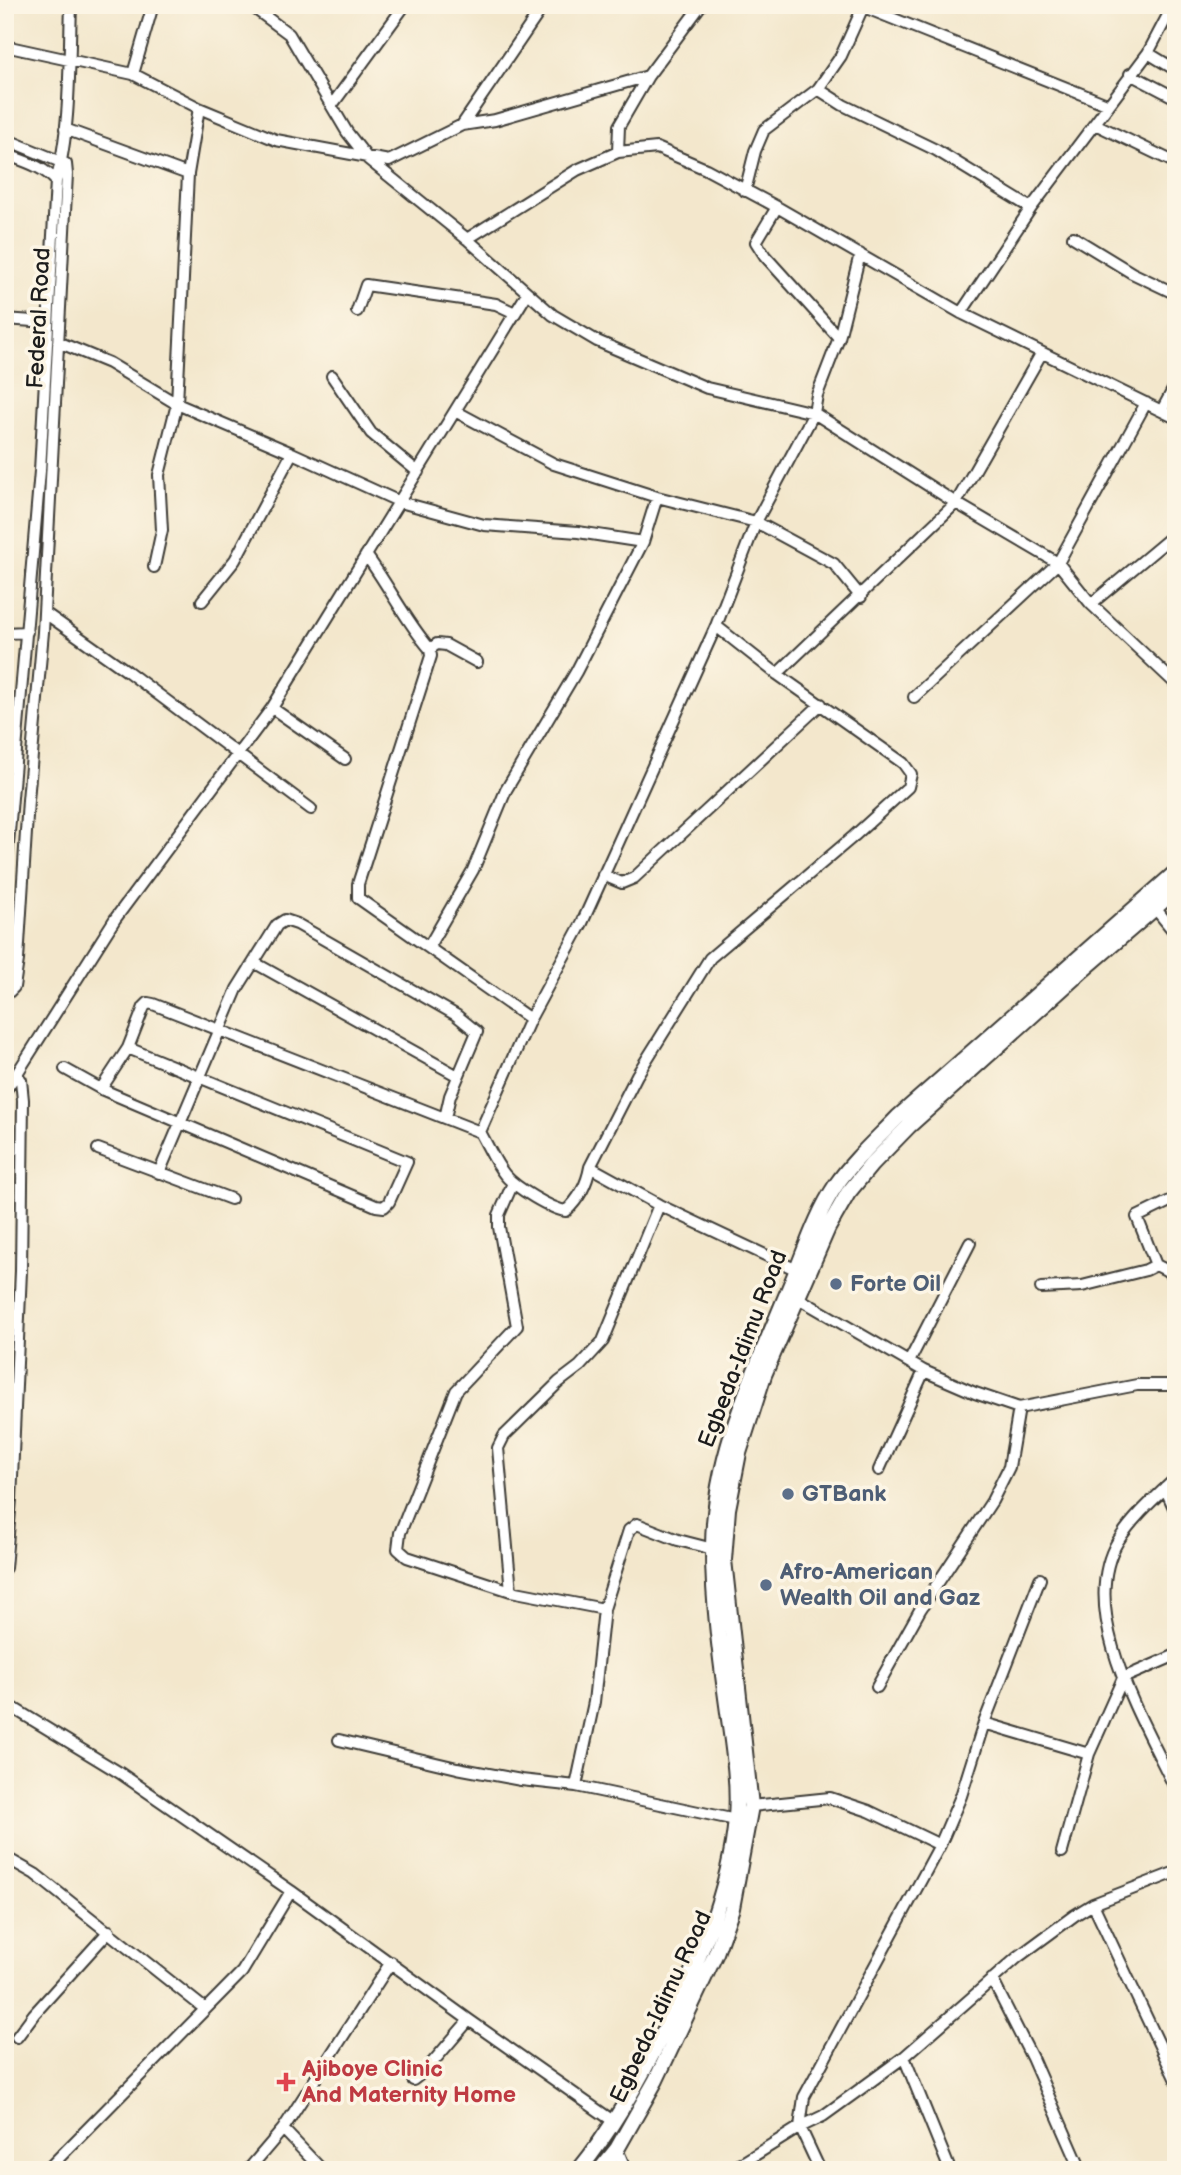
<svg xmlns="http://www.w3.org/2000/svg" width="1181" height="2175" font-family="'Balsamiq Sans',sans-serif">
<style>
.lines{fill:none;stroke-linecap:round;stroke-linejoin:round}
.minor-casing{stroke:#3c3a36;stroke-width:14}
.major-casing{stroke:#3c3a36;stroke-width:18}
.minor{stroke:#fff;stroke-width:10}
.major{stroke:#fff;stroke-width:14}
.service-dot{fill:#5c6f8a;stroke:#fcf5e5;stroke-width:2.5}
.health-dot{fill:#e0444e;stroke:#fcf5e5;stroke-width:2.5}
.labels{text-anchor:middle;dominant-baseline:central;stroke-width:7;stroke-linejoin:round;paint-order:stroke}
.street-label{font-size:23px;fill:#1c1c1c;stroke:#fcf5e5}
.service-label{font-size:23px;font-weight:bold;fill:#4e5e75;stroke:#fcf5e5;text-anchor:start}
.health-label{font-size:23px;font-weight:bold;fill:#be3a42;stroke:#fcf5e5;text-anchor:start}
</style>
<rect width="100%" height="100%" fill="#fcf5e5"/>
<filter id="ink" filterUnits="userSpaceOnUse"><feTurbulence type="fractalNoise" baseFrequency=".0143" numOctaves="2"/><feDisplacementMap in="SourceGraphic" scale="14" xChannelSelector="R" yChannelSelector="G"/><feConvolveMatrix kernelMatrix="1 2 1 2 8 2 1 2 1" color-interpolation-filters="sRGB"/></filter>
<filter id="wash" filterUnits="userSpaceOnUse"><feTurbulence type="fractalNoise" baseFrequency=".00686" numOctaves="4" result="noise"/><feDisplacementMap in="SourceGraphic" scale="28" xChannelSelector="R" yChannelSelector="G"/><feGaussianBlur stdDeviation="1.57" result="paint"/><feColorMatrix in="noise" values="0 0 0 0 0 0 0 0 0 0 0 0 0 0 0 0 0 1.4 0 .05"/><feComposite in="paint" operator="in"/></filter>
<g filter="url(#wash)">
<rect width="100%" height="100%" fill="#f3e7cc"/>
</g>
<g filter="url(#ink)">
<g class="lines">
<g class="minor-casing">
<path id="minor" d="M250,5L289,34L347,132L368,159L467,239L553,315L597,341L707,388L814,413L956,503L1058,563L1091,604L1176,684
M859,5L1109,105
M863,7L841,56L818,89L843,105L936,150L1031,208
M5,46L133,74L199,108L276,140L389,161L462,125L495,120L648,76
M1148,53L1176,70
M133,74L153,5
M1130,74L1176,98
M332,105L405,5
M1095,124L1176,163
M462,125L544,5
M65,129L188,174
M5,139L66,164L67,174L43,632L28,800L18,960L14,987L5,996
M618,152L619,126L648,76L701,5
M5,154C23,161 43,166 56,181
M745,191L755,151L764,130L818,89
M777,207L756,242L765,256L839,338
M1073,237L1132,273L1176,294
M467,239L577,170L618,152L657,148L706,169L777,207L961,313L1176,418
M357,311L366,285L496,304L515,313
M961,313L1031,208L1148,53L1168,15L1166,5
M5,319L47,322
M58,342L109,363L177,404L292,453L400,502L484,525L578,532L643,542
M332,376L371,433L418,472
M1162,410L1176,384
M455,411L554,464L657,497L756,522L834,564L861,597
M366,555C389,586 405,620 430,649L431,656L358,884V898L530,1019
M154,567L162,530L159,475L177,404L188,174L199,108
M202,601L235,560L292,453
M1091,604L1176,533
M45,613L127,671L311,809
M5,633L27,632
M430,649L437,644L446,645L477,662
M777,674L956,503L1041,354
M914,697L1058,563L1146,403
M272,708L345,759
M603,875L622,883L634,878L821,704
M5,879L40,471L56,181C71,131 69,58 71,5
M1155,908L1176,934
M429,946L473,870L506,790L576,672L643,542L657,497
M255,963L458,1076
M128,1048L407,1162L389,1202L384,1207L376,1206L101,1089L128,1048L144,1007L148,1003L153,1004L480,1132C488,1146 495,1163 505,1175C516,1188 551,1209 566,1211C579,1199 587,1184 590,1167L637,1075L710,958L854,836L908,787L911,774L903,763L777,674L716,626
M65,1069L101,1089
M16,1075L115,919L272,708L527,294
M5,1091L16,1075L21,1080L23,1100L21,1271L11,1500L5,1568
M480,1132L530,1019L582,923L716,626L756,522L814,413L817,395L839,338L860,254
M98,1149L231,1199
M590,1167L659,1205L797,1270
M159,1173L237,989L277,925L285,920L297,924L456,1015L477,1032L450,1096L445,1118
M513,1183L499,1215V1227L517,1326L456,1391L400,1533L398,1549L407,1557L511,1591L604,1609
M1176,1198L1137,1217L1156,1265L1166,1270L1176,1278
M1041,1288L1082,1286L1146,1270L1156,1265
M798,1298L924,1371L975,1393L1019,1408L1137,1385H1176
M909,1362L970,1243
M879,1470L924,1371
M1176,1478C1156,1497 1133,1517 1118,1541C1075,1612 1145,1724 1176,1790
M1165,1488L1176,1512
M511,1591L498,1448L504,1436L559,1382L580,1366L603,1341L659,1205
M877,1687L920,1610L992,1501L1009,1467L1019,1408
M5,1703L120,1773L291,1891L469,2020L613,2121
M984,1723L1089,1754
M339,1740L457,1768L521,1780L576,1786L736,1820
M576,1786L594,1702L604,1609L629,1530L637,1524L678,1540L713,1549
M751,1806L830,1798L869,1811L940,1845
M1062,1852L1089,1754L1123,1678L1176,1655
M5,1857L35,1874L205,2009
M1093,1904L1176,2080
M992,1979L1032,2058L1081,2170
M17,2037L34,2014L109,1931
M904,2057L950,2170
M413,2080L426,2070L469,2020
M283,2129L322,2170
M617,2149L626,2170
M47,2170L242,1972L291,1891
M248,2170L283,2129L391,1962
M731,2170L800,2127L823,2116L859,2090L904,2057L1018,1957L1075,1915L1093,1904L1176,1872
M820,2170L800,2127L804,2097L940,1845L961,1796L984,1723L1040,1579"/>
</g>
<g class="major-casing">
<path id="major" d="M579,2170C614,2127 641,2078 665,2029C698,1962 730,1893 736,1818C739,1781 732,1742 727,1705C720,1654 713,1602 713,1551C712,1456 756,1369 791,1284C805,1251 816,1215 836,1185C854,1159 877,1139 898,1117L1176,872
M600,2170L617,2149L656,2080L716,1953L732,1908L751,1806L724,1560L728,1509L739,1453L764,1375L828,1228L848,1193L871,1165L909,1126L1083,970L1176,890"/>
</g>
<use href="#minor" class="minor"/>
<use href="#major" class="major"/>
</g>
</g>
<g class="service-dot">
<circle cx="836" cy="1284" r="7"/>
<circle cx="788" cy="1494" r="7"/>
<circle cx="766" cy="1585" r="7"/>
</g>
<path class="health-dot" d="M282.5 2071.5h7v7h7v7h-7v7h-7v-7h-7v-7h7z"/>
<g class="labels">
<g class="street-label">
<text transform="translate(39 318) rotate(-87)">Federal Road</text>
<text transform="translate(743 1349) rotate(-69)">Egbeda-Idimu Road</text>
<text transform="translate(661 2007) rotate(-65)">Egbeda-Idimu Road</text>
</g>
<g class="service-label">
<text x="850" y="1284">Forte Oil</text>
<text x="802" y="1494">GTBank</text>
<text x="780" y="1572">Afro-American<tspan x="780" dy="26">Wealth Oil and Gaz</tspan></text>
</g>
<g class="health-label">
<text x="302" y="2069">Ajiboye Clinic<tspan x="302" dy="26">And Maternity Home</tspan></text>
</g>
</g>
<rect width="1181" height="2175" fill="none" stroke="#fcf5e5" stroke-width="28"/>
</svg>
